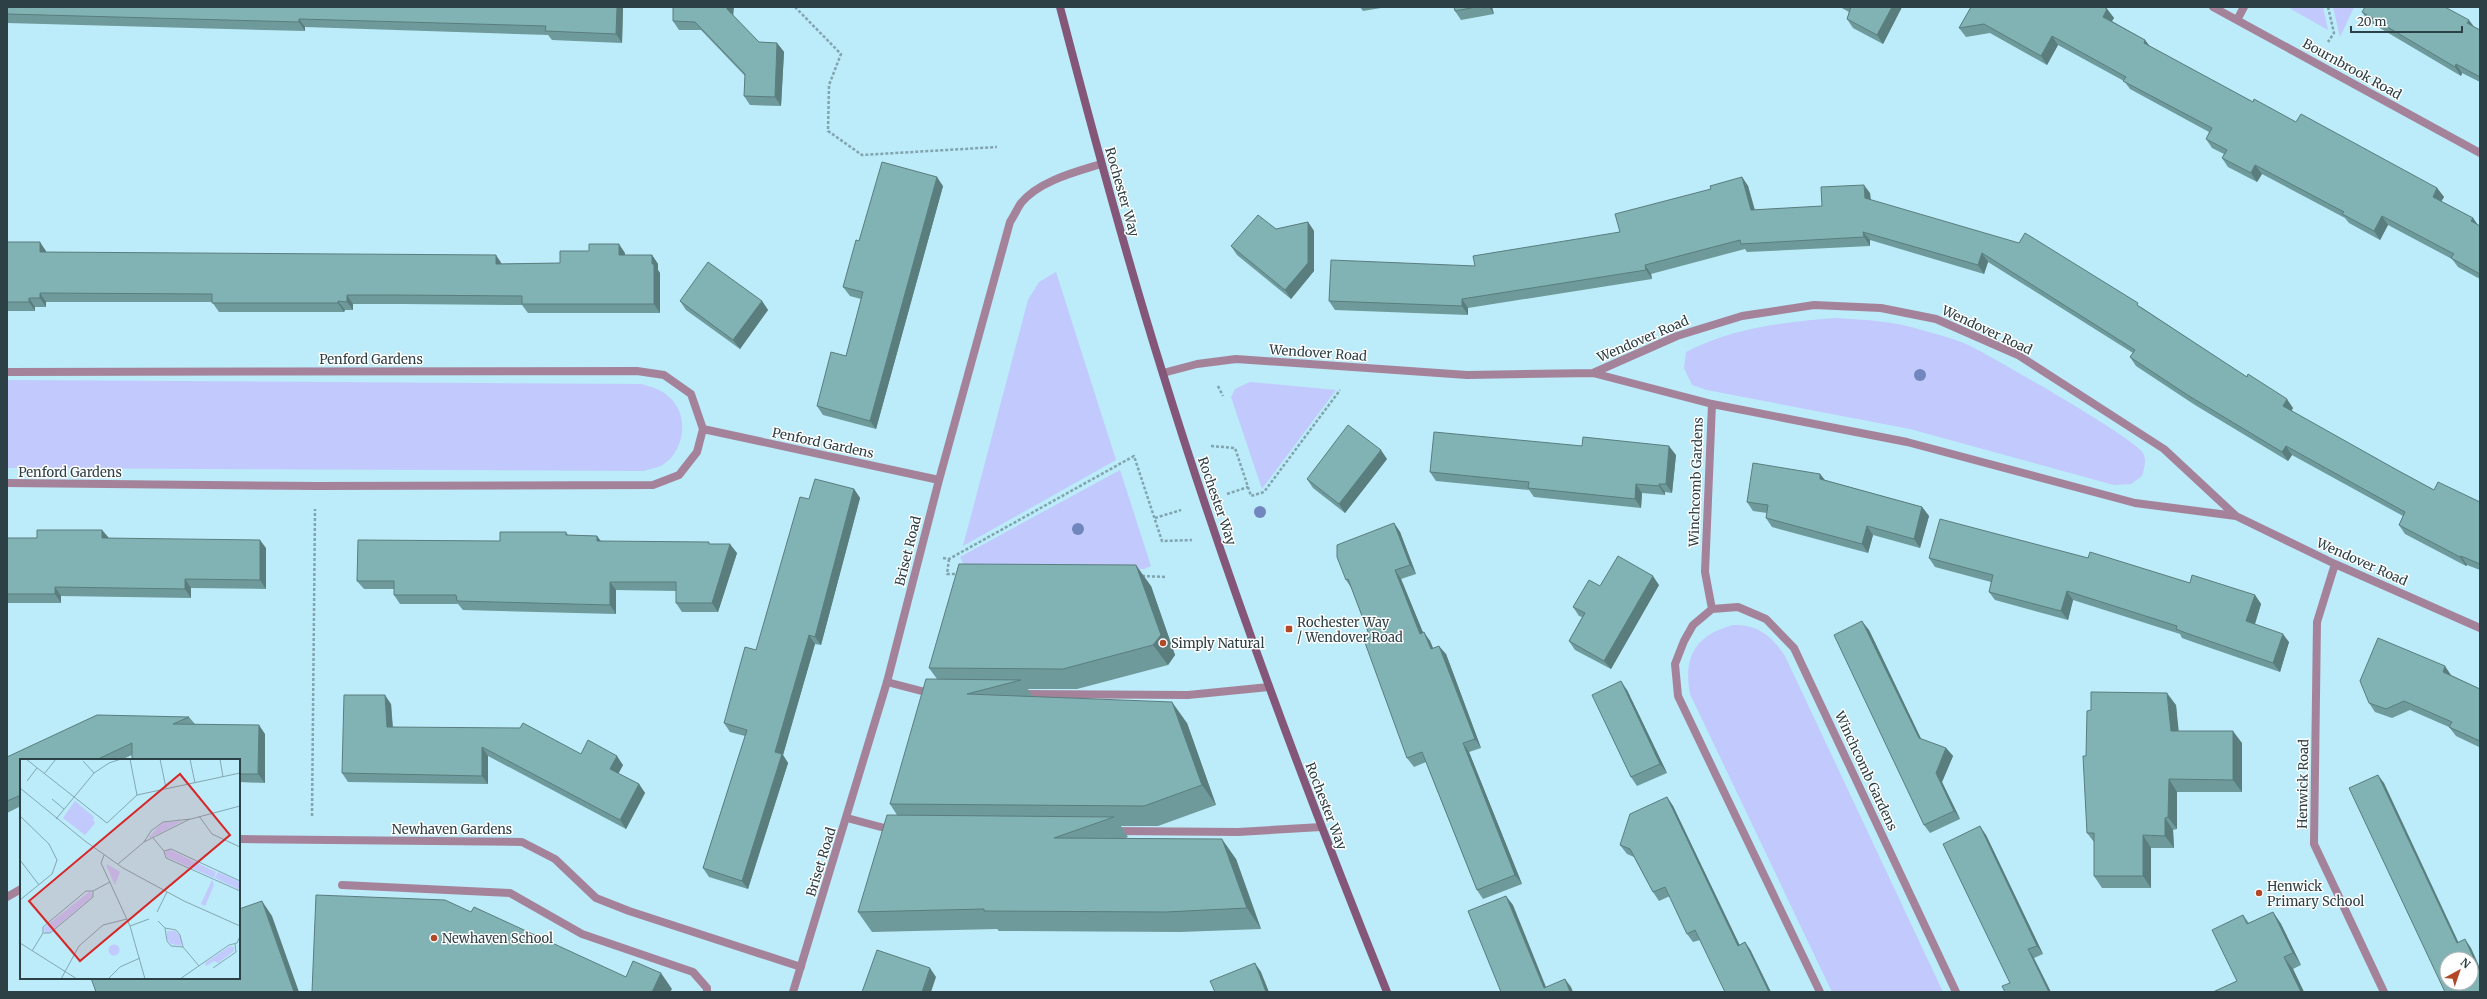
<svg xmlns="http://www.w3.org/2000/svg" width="2487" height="999" font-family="Merriweather,serif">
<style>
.green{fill:#c1c9fd}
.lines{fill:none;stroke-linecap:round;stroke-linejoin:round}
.path{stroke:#81a4ae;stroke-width:2.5;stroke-dasharray:3 2;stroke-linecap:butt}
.lane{stroke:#a4839a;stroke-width:8}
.street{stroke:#a4839a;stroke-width:8}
.secondary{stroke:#845677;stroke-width:8}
.tree{fill:#7286be}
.wall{fill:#6f9a9b}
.shaded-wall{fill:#5a7d7e}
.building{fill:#81b3b4;stroke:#5a7d7e;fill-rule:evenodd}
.poi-dot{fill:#b14927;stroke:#fff;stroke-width:1.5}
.labels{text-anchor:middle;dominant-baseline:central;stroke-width:3;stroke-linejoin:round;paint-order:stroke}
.street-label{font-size:13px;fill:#2d4045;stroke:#fff}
.poi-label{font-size:13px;fill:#2d4045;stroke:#fff;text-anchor:start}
.inset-road{fill:none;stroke:#83a7b1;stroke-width:1}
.view{fill:#d62828;fill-opacity:0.15;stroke:#d62828;stroke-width:2}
.inset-edge{fill:none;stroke:#2d4045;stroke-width:2}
</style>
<rect width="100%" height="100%" fill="#bcebf9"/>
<path class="green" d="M2290,7H2323L2328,30L2291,9Z
M2333,7H2354L2340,37Z
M1056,272L1116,460L963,546L1028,300L1039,282Z
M1835,318C1865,320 1896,321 1925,331C1939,335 1955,339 1968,345C1991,356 2136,439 2143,453C2147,461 2144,468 2142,476L2131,484L2114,485L1910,429L1707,390L1692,385L1684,368L1686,352C1733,328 1784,322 1835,318Z
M7,380L641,384C652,387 661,389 669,397C690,415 685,452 661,466C656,468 649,469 643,471L7,468Z
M1250,382L1336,390L1262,489L1231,397L1235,389Z
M1120,470L1151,566L1144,569L965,567L960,557Z
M1733,625C1758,625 1771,635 1785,656L1943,992H1832L1690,694C1683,656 1696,635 1733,625Z"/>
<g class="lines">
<path class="path" d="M795,7L841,54L829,85L828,131L862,155L997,147
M2328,7L2334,33L2328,42
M1218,386L1223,396
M1211,446L1235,448L1251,496L1264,492L1340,390
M1227,494L1248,487
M1155,518L1181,510
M943,558L949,559L1134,456L1162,541L1192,540
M949,559L947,574H959
M1142,576L1167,577
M312,816L315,509"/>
<path class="lane" d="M887,682L933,694
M1020,694L1188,695L1269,687
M847,818L892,830
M1114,831L1238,832L1321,827
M342,885L510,893L582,934L693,972L707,988V992"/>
<path class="street" d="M2213,7L2480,153
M2237,20L2244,7
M7,372L637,371L664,375L691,394L703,429L697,452L679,475L653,485L316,486L7,483
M1163,373L1197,364L1236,359L1467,375L1593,373L1712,404L1907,442L2135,503L2236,516
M1593,373L1677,336L1742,316L1814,305L1881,308L1936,319L2018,355L2164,449L2236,516L2335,564L2480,628
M1712,404L1705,572L1712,609
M703,429L939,480
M2335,564L2317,622L2314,844L2384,992
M239,839L522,842L555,859L596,898L629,911L801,967
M7,897L21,889
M793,992L887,682L939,480L1010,222C1014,216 1017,209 1021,203C1039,181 1075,172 1101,164
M1820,992L1678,696L1675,664L1684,641L1693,625L1712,609L1738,607L1766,619L1794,648L1956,992"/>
<path class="secondary" d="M1060,7C1092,130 1125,253 1163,374C1228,584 1305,789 1387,992"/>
</g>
<g class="tree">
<circle cx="1920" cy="375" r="6"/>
<circle cx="1260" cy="512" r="6"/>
<circle cx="1078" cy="529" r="6"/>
</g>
<path class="wall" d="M7,7H623L622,43L552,40L548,35L305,27V31L7,23Z
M1360,7H1387L1363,11Z
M1454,7H1492L1494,14L1461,20L1455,11Z
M1840,7H1902L1883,44L1853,28L1847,19L1849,12Z
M1971,7L2107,9L2114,18L2112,21L2145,40L2149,46L2253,102L2437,188L2444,197L2441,201L2473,218L2478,225L2480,226V279L2458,267L2452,259L2388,225L2380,240L2349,223L2345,218L2262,174L2257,182L2228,167L2222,158L2224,154L2212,148L2206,139L2209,132L2130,89L2124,81L2058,45L2047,65L1990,33L1966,37L1959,28Z
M2362,12L2474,27L2480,30V82L2462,73L2461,76L2368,21Z
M733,16L759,42L777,43L784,52L781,106L750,105L744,96L745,76L701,30H679L673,21Z
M1742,177L1748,186L1755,210L1822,206L1870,193L1871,200L2141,307L2293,408L2291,411L2397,470L2434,490L2480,502V570L2467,565L2466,566L2405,534L2399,525L2403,516L2292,455L2288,461L2195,405L2136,366L2130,357L2133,353L1988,262L1984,274L1870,240V246L1747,252L1745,249L1651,274L1652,279L1468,308V315L1335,310L1329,301L1475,266L1620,232L1711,189Z
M943,186L876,429L823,415L817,406L846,356L861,299L850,296L843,287L859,241Z
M1308,222L1314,231V271L1291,299L1237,255L1231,246L1276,229Z
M7,242L46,251V252L502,264L560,263L625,253V255H652L658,264V270L660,273V313H528L522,305L403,304H353V310H345L344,312H219L212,302H46V307H35V311H7Z
M680,301H762L768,310L740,349L686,310Z
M1582,446L1676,455L1672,493L1665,492V495L1642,493L1641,508L1534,497L1529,490L1436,481L1430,472Z
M1387,459L1345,513L1313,488L1307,479Z
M1820,474L1825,480L1922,507L1929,516L1920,548L1873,535L1868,553L1772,527L1766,518L1767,513L1753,511L1747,502Z
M854,489L860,498L821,645L815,644L783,755L788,763L748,889L709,877L703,868L745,736L730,732L724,723L756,650Z
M1394,523L1400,532L1416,574L1401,579L1423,633L1430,641L1433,648L1446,654L1481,748L1469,752L1522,884L1483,899L1477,890L1426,762L1414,767L1407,758L1370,637L1352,589L1346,580Z
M102,530L108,538L266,548V589L191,588V598L61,596V603H7V538H37Z
M566,532L568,535L597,536L601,541L711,544L737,553L718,612H682L676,603V591L616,590V614L463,610L458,604H400L394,595V589H364L357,581L500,541Z
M1929,558H2088L2190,583L2255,595L2261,604L2255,624L2289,642L2280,672L2193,642L2182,638L2180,634L2073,600L2068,620L1995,600L1989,592L1991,582L1935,567Z
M1659,585L1611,669L1575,650L1569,641L1582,617L1579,616L1573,607L1600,586Z
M1151,586L1175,655L1168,665L1077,689H1028L1033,697L1187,723L1216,805L1158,826H1121L1128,837L1124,839L1236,859L1261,929L1180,932L999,931L997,929L872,932L858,912L897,815L890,804L937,679L929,668Z
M1869,630L1921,739L1946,748L1953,756L1942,782L1960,819L1930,833L1924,825Z
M2451,675L2480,689V751L2479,749V747L2456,736L2449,727L2410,710L2392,718L2375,712L2369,703Z
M1627,690L1667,773L1637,786L1631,777Z
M391,704L393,727L581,754L623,765L618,774L639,784L645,793L626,829L488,756V784L348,782L342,773Z
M2176,705L2178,731L2242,743V792H2177V829L2173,830L2174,848H2151V888H2102L2094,876V842L2087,833L2086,756Z
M189,717L195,724L265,734V783L239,782V760L132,755L121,760H21V806L7,813V757Z
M1667,797L1673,806L1739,945L1745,942L1751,951L1700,940L1693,942L1687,934L1670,896L1659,901L1653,892L1634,857L1627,854L1620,845Z
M1986,835L2043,954L2034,958L2010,983Z
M2273,912L2281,924L2301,965L2293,969L2304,992H2213L2237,981L2243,915L2249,923Z"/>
<path class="shaded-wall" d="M617,7H623L622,43L616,34Z
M727,7H734L733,18L727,9Z
M1489,7H1492L1494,14Z
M1892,7H1902L1883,44L1877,35Z
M2107,9L2114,18L2109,25L2103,17Z
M299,19L305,27V31L299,22Z
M2469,20L2475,28L2467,23Z
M2052,36L2058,45L2047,65L2041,56Z
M2145,40L2152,49L2144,43Z
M777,43L784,52L781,106L775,97Z
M2456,64L2462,73L2461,76L2455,67Z
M2255,165L2262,174L2257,182L2251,173Z
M937,177L943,186L876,429L870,421Z
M1742,177L1748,186L1757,219L1751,210Z
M1864,185L1870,193L1871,207L1865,198Z
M2437,188L2444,197L2439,205L2433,197Z
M2382,216L2388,225L2380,240L2374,231Z
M2473,218L2479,227L2471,221Z
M1308,222L1314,231V271L1291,299L1285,290Z
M1863,232L1870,240V246L1864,237Z
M40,242L46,251V261L40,252Z
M619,244L625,253V263L619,255Z
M1982,253L1988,262L1984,274L1978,265Z
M496,255L502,264H496Z
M652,255L658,264V270L660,273V313L654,304Z
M1645,265L1651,274L1652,279L1646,270Z
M40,293L46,302V307L40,298Z
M347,295L353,304V310L347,302Z
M29,298L35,307V311L29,302Z
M1462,299L1468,308V315L1462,306Z
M338,301L345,310L344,312L338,303Z
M762,301L768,310L740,349L733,340Z
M2287,399L2293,408L2289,415L2283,406Z
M1669,446L1676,455L1672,493L1666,484Z
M2286,446L2292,455L2288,461L2282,452Z
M1381,450L1387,459L1345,513L1339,504Z
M1820,474L1827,483L1820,479Z
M1636,484L1642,493L1641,508L1635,499Z
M1659,484L1665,492V495L1659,486Z
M854,489L860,498L821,645L815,637Z
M1922,507L1929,516L1920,548L1914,539Z
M1394,523L1400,532L1416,574L1410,565Z
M1867,526L1873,535L1868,553L1862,544Z
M102,530L109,538H102Z
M597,536L603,545L597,541Z
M260,540L266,548V589L260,580Z
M730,544L737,553L718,612L712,603Z
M2461,556L2467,565L2466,566L2460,557Z
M1136,565L1151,586L1175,655L1168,665L1153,645Z
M1395,570L1401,579L1427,642L1420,634Z
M1653,576L1659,585L1611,669L1604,661Z
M185,579L191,588V598L185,589Z
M610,582L616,590V614L610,605Z
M55,587L61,596V603L55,594Z
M2067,591L2073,600L2068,620L2061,611Z
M2255,595L2261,604L2253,630L2246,621Z
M1862,621L1869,630L1925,747L1919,738Z
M1424,632L1430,641L1437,658L1431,649Z
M2283,634L2289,642L2280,672L2273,663Z
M809,635L815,644L783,755L788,763L748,889L742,881L775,752Z
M1439,646L1446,654L1481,748L1475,739Z
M2445,666L2451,675L2449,681L2443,672Z
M1621,681L1627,690L1667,773L1660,764Z
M2167,693L2176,705L2180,743L2171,731Z
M385,695L391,704L393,735L387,727Z
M1172,702L1187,723L1216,805L1202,785Z
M259,725L265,734V783L258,774Z
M2233,731L2242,743V792L2233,780Z
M1463,743L1469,752L1522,884L1515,875Z
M482,747L488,756V784L482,776Z
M1946,748L1953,756L1942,782L1960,819L1954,811L1936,773Z
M617,756L623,765L616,778L610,769Z
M2378,775L2384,783L2463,952L2457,943Z
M2169,779L2177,792V829L2168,817Z
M639,784L645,793L626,829L620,820Z
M1667,797L1673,806L1744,954L1738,946Z
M2165,818L2173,830L2174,848L2165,836Z
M1980,826L1986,835L2043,954L2037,946Z
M2143,835L2151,848V888L2143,876Z
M1222,839L1236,859L1261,929L1247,908Z
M1506,896L1513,905L1548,992L1544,988Z
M262,901L272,916L299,992H294Z
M2273,912L2281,924L2301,965L2293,953Z
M2465,939L2471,948L2480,968V972Z
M1745,942L1751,951L1771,992H1769Z
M2028,949L2034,958L2051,992H2049Z
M2284,957L2293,969L2304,992H2301Z
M1255,963L1261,972L1269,992H1266Z
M930,968L936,977L931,992H922Z
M661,973L672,989L670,992H652Z
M1565,979L1571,987L1573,992H1570Z"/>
<path class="building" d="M7,7H617L616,34L545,31L546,26L299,19V22L7,14Z
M673,7H727V9L759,42L777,43L775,97L744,96L745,74L695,22L673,21Z
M1454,7H1476L1455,11Z
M1850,7H1892L1877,35L1847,19L1851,7Z
M1971,7H2104L2107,9L2103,17L2145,40L2144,43L2253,102L2254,99L2296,122L2301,114L2437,188L2433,197L2473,218L2471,221L2480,226V274L2451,258L2454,254L2382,216L2374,231L2342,214L2344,212L2255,165L2251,173L2222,158L2227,150L2206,139L2212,128L2123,81L2126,77L2052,36L2041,56L1984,24L1959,28Z
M2365,7H2445L2469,20L2467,23L2480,30V77L2456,64L2455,67L2362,12Z
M882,162L937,177L870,421L817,406L831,352L846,356L863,292L843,287L856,240L859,241Z
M1742,177L1751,210L1822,206L1821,187L1864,185L1865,198L2019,243L2025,233L2138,303L2137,305L2247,377L2248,374L2287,399L2283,406L2397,470L2434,490L2438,482L2480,502V564L2461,556L2460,557L2399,525L2405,512L2286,446L2282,452L2189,396L2130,357L2135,350L1982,253L1978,265L1863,232L1864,237L1741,244L1740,240L1645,265L1646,270L1462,299V306L1329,301L1331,260L1475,266L1473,256L1620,232L1615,214L1711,189L1710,186Z
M1258,215L1276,229L1308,222V263L1285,290L1231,246Z
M7,242H40V252L496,255V264L560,263V251H589V244H619V255H652V264H654V304H522V296L397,295H347V302L338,301V303H212V294L40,293V298H29V302H7Z
M708,262L762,301L733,340L680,301Z
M1348,425L1381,450L1339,504L1307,479Z
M1434,432L1582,446L1583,437L1669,446L1666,484H1659V486L1636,484L1635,499L1528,488L1529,482L1430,472Z
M1753,463L1820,474V479L1922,507L1914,539L1867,526L1862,544L1766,518L1768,505L1747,502Z
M815,479L854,489L815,637L809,635L775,752L782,754L742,881L703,868L747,730L724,723L745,647L756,650L800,497L809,499Z
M1940,519L2088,558L2090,552L2190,583L2192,575L2255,595L2246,621L2283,634L2273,663L2186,633L2176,629L2177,626L2067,591L2061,611L1989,592L1993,575L1929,558Z
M1394,523L1410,565L1395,570L1420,634L1424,632L1431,649L1439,646L1475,739L1463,743L1515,875L1477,890L1422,752L1407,758L1364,640L1370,637L1348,579L1346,580L1337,557V545Z
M37,530H102V538L260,540V580L185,579V589L55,587V594H7V538H37Z
M500,532H566V535L597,536V541L709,542V544H730L712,603H676V582H610V605L457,601L456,595H394V581H357L358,540L500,541Z
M1618,556L1653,576L1604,661L1569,641L1585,613L1573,607L1589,580L1600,586Z
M959,564L1136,565L1161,635L1153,645L1063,669L929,668Z
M1862,621L1919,738L1946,748L1936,773L1954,811L1924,825L1834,635Z
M2378,638L2445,666L2443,672L2480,689V741L2449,727L2452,722L2404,701L2386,709L2369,703L2360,681Z
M926,679L1021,680L967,694L1172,702L1202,785L1144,806L890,804Z
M1621,681L1660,764L1631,777L1592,695Z
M2091,692L2167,693L2171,731H2233V780L2169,779L2168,817L2165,818V836L2143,835V876H2094V833H2087L2083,756H2086L2087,711L2091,710Z
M344,695H385L387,727L520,728L523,723L581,754L588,740L617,756L610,769L639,784L620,820L482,747V776L342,773Z
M97,715L189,717L173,724L259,725L258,774H239V760H132V743L96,760H21V795L7,801V757Z
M2378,775L2457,943L2465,939L2480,972V992H2445L2349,788ZM2447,959H2471V983H2447Z
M1667,797L1738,946L1745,942L1769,992H1725L1695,930L1687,934L1665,887L1653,892L1630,849L1620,845L1630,814Z
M887,815L1114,817L1054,838L1222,839L1247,908L1166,912L984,911V909L858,912Z
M1980,826L2037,946L2028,949L2049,992H2005L2002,986L2010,983L1943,844Z
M316,895L445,900L471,912L474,907L626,977L633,961L661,973L652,992H312Z
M1506,896L1544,988L1565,979L1570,992H1501L1468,911Z
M262,901L294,992H96L91,978H239V909Z
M2273,912L2293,953L2284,957L2301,992H2213L2237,981L2212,930L2243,915L2247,924Z
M877,950L930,968L922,992H862Z
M1255,963L1266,992H1215L1210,981Z"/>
<g class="poi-dot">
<rect x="1285" y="625" width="8" height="8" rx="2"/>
<circle cx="1163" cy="643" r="4"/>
<circle cx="2259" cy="893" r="4"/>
<circle cx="434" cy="938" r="4"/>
</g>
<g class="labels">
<g class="street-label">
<text transform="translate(2352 69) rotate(29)">Bournbrook Road</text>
<text transform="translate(1122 192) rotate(74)">Rochester Way</text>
<text transform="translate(1987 330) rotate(25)">Wendover Road</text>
<text transform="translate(1643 339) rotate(-23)">Wendover Road</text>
<text transform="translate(1318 353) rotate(4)">Wendover Road</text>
<text x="371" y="359">Penford Gardens</text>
<text transform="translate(823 443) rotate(12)">Penford Gardens</text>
<text x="70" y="472">Penford Gardens</text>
<text transform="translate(1696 482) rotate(-88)">Winchcomb Gardens</text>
<text transform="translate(1217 501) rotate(71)">Rochester Way</text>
<text transform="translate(908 551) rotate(-76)">Briset Road</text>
<text transform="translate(2362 562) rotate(24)">Wendover Road</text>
<text transform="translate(1866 771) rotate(65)">Winchcomb Gardens</text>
<text transform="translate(2303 784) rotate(-89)">Henwick Road</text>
<text transform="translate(1326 806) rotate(69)">Rochester Way</text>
<text x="452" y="829">Newhaven Gardens</text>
<text transform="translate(821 862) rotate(-73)">Briset Road</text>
</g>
<g class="poi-label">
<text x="1297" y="622">Rochester Way<tspan x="1297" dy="15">/ Wendover Road</tspan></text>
<text x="1171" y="643">Simply Natural</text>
<text x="2267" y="886">Henwick<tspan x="2267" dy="15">Primary School</tspan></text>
<text x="442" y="938">Newhaven School</text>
</g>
</g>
<g transform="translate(20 759)">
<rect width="220" height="220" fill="#bcebf9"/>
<path d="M55,42L74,58L73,61L75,64L65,76L43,59ZM163,62L130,79L129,78L142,64ZM148,90L196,113L194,119L147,98L145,94ZM87,105L100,113L95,126L87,108ZM198,113L220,123V131L195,119ZM192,121L194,126L185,147L181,145ZM70,132L73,137L29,174H25L24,169ZM147,172H155L161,178V187L151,185L147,180ZM88.5 191a5.5 5.5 0 1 1 11 0a5.5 5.5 0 1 1-11 0ZM210,187L214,188V192L198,204L194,202L186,207L185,204Z" fill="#c1c9fd"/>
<path class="inset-road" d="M6,0L87,64L117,36L220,14M110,0L117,36M140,0L146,29M170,0L175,24M200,0L203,18M63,2L74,14M24,15L36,0M7,22L17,9M0,29L65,82L103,109L164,142L220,167M32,40L44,50M0,57L29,85L37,101L32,115L0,141M179,57L192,75L220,88M36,60L74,14L89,4L101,0M133,79L144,92M124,83L131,72L143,63L171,60L220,47M84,96L81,104L110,167L125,220M0,101L19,126M98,105L124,83L170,60M220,122L151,90L144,92L146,99L220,132M137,153L147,133M138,162L145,169L156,171L160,176L163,188L179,207M110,167L129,160M145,169L147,182L151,187L163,188M23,174H30L53,155L73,138V132M0,184L57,220M12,192L23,174V168L66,132H73L90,123M193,209L216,193L215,185M41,220L59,187L83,166L107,160M88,220L100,208L120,199M160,220L209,186L217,184L220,177"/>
<path class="view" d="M160,15L210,76L60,202L9,142Z"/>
<rect width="220" height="220" class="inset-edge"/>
</g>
<rect width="2487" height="999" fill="none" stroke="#2d4045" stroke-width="16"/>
<g transform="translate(2459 971) rotate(40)"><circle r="19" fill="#ffffff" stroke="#abb3b5"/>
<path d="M0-3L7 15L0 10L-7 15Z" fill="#b14927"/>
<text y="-6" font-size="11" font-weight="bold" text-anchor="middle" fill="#2d4045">N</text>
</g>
<path d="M2351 26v6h111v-6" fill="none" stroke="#2d4045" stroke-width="2"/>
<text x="2357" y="26" font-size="12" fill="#2d4045" stroke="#ffffff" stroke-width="3" paint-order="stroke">20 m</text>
</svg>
